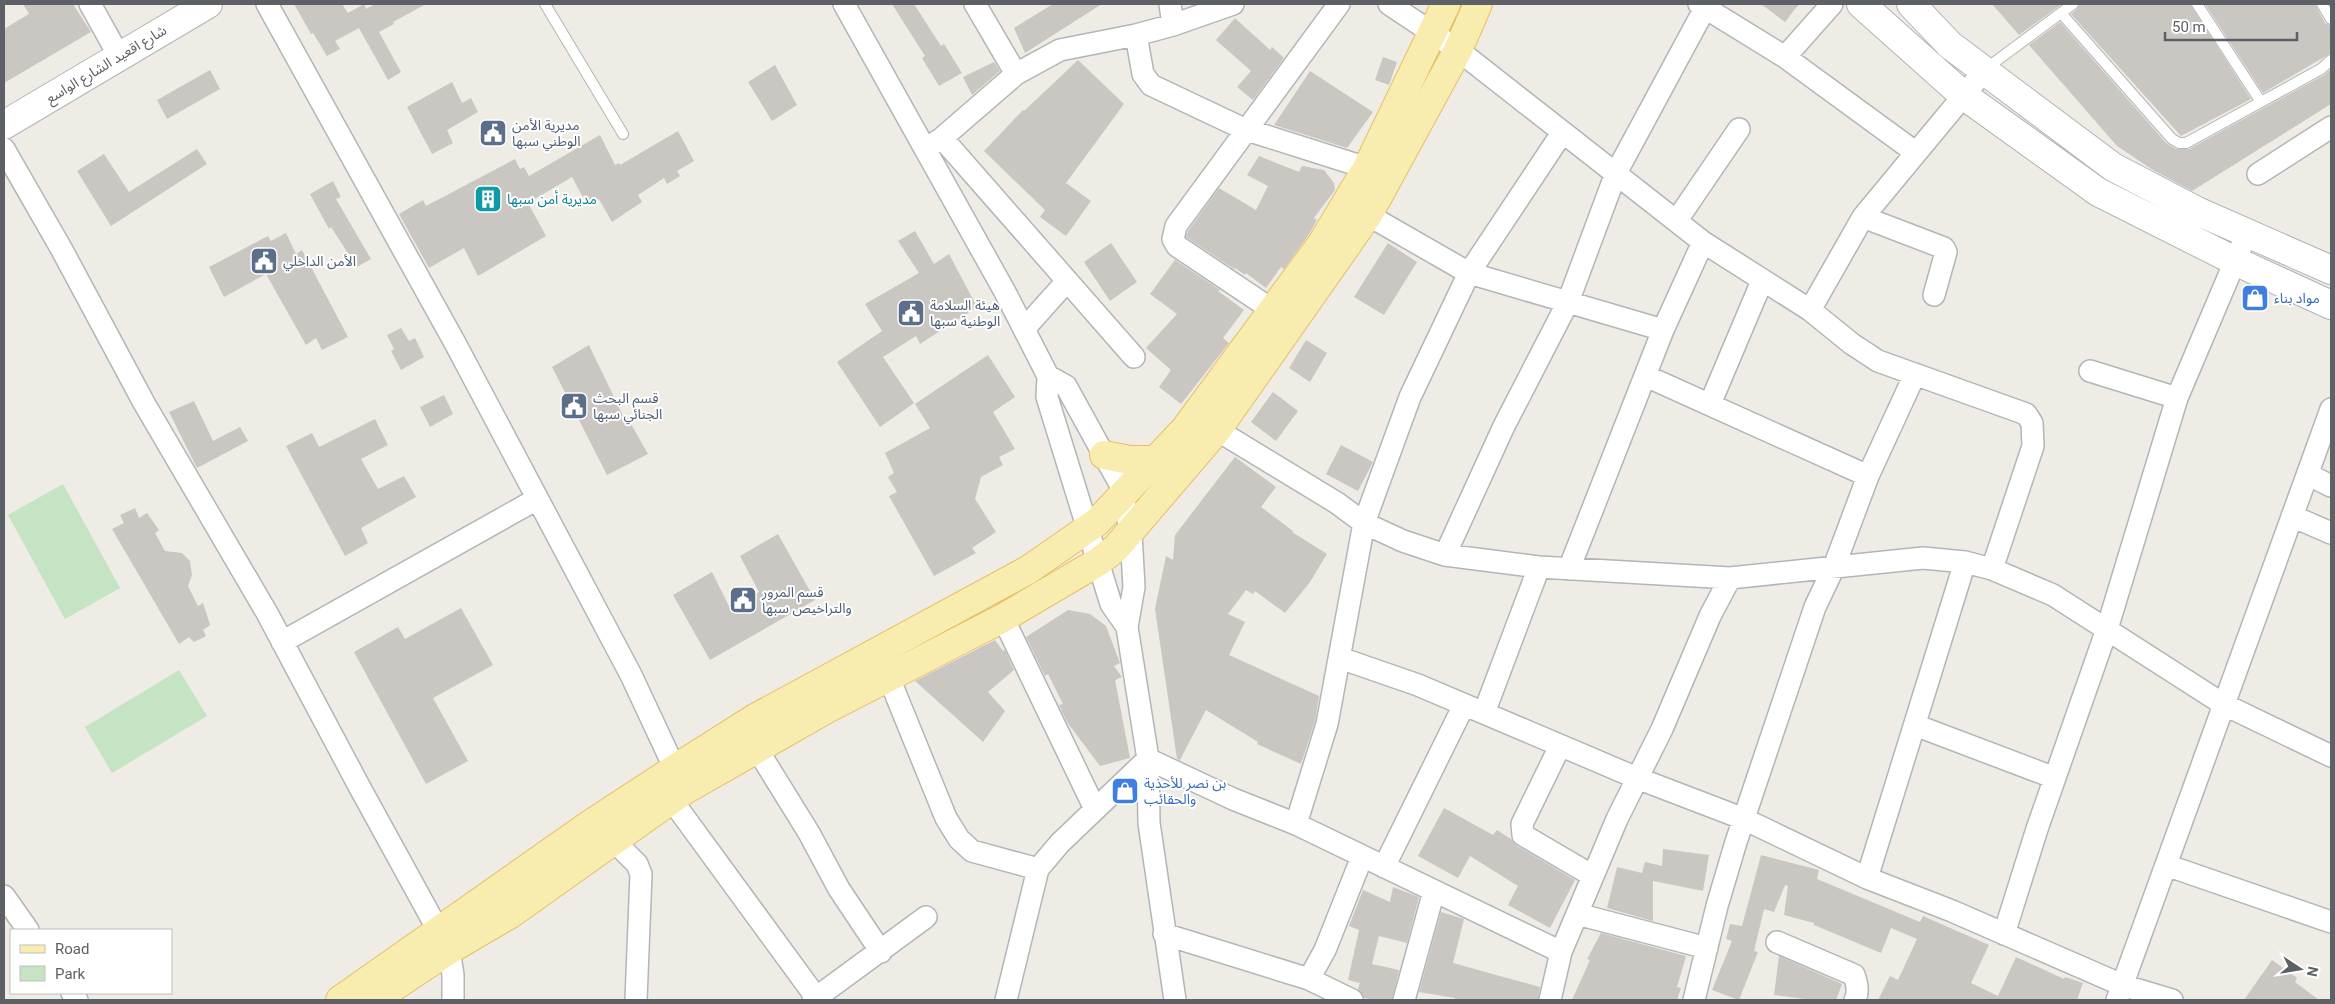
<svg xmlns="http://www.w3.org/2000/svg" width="2335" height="1004" font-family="Roboto,'Noto Sans Arabic',sans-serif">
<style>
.green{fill:#c4e4c3}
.building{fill:#cac7c2}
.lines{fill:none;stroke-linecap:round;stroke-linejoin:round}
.lane-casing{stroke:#b2b5b9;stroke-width:12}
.street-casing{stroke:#b2b5b9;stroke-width:24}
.secondary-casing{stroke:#b1b4b9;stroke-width:30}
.primary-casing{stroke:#e7c065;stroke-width:30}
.lane{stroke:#fff;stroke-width:10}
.street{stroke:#fff;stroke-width:21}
.secondary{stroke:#fff;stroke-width:28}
.primary{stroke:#f9ecaf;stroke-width:28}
.labels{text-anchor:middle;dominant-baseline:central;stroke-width:4;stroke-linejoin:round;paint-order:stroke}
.street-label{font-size:14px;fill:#5d6064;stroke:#fff}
.service-label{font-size:14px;fill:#4e5e75;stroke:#fff;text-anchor:start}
.culture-label{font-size:14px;fill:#0d838f;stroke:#fff;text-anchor:start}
.shop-label{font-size:14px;fill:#366cbe;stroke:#fff;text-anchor:start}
</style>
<rect width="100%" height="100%" fill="#eeece5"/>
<path class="green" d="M63,484L120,588L65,619L8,515Z
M179,670L207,716L112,773L85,727Z"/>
<path class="building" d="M23,4H73L91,32L4,83V29L29,14Z
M294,4H342L348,13L364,4L366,9L375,4H426L393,22L394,24L379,32L401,72L388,80L359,28L335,41L340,49L327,56L313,33L311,34Z
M892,4H914L941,46L944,44L962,73L939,86L922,58L925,56Z
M1053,4H1102L1025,53L1014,28Z
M1761,4H1799L1785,22Z
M1992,4H2062L2019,35Z
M2080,4H2190L2251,99L2181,136L2071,14L2077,9Z
M2205,4H2315L2325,23L2331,26V53L2263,93Z
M1235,18L1270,50L1272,47L1284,58L1253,100L1237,87L1251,71L1216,40Z
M2060,22L2167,144L2176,149H2189L2324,75L2331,69V104L2192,191L2153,170L2117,146L2029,45Z
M1383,57L1397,62L1389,85L1375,80Z
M1078,60L1124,104L1066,183L1091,201L1066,236L1040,217L1045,210L984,151L1023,110L1024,111Z
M994,62L1000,71L972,95L963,77Z
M775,65L797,105L772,121L748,82Z
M210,70L220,89L167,119L157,100Z
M1310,71L1373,112L1347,148L1274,125Z
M452,82L462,103L471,98L478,112L447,130L453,143L432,154L407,107Z
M678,131L694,161L677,171L680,176L667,184L664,178L638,195L642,202L612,222L599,199L587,205L572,177L528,203L546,236L478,276L464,248L429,268L399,214L423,200L426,206L515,159L520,169L524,167L529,176L600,135L615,165L619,163L620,165Z
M197,149L207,164L111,226L77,171L104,154L129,192Z
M1259,156L1299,172L1302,166L1324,170L1334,183L1335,190L1314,218L1317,220L1309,234L1284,269L1281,267L1266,288L1246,273L1245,275L1235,268L1234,269L1186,237L1188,231L1219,188L1256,210L1268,186L1247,175Z
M333,181L341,197L336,199L371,259L357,267L331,227L329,229L310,194Z
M915,231L934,264L949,254L977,307L920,344L916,336L883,357L914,403L880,427L837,362L882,331L865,304L919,273L898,241Z
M286,233L296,254L302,250L348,337L322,350L316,338L306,345L266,274L224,297L209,267L268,236L271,241Z
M1111,243L1137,282L1110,301L1084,262Z
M1388,243L1417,262L1384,315L1354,297Z
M1175,260L1220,290L1218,291L1244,310L1223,338L1229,343L1181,404L1159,387L1171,370L1146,348L1177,314L1150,294Z
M401,328L409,341L415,338L424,357L401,370L391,351L394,349L387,335Z
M1306,340L1327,353L1310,382L1289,368Z
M589,345L624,418L627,417L648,454L607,475L552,367Z
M988,355L1015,397L993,412L1015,449L999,457L1003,465L981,477L975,499L996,532L972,548L976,553L934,576L889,496L897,492L888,477L894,473L885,453L930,428L915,404Z
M1273,392L1298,411L1276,441L1251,422Z
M444,395L453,414L430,427L420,407Z
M194,401L213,441L240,427L248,441L197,468L169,412Z
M375,419L388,445L361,459L378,489L404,476L416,497L361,528L368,543L345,556L286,446L312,433L319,447Z
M1341,445L1373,462L1358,491L1326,474Z
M1235,457L1276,487L1261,507L1293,531L1292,532L1327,554L1310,582L1285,613L1255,591L1253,594L1246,590L1228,614L1245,622L1229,655L1319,696L1315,721L1301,764L1257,744L1258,742L1206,710L1180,760L1177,759L1155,609L1166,556L1173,560L1175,535Z
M135,508L139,518L147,513L159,530L155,533L165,551L182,553L190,561L192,575L188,586L198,606L203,603L210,625L203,630L206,636L194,642L189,637L179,644L112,529L124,523L120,515Z
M778,534L815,600L710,660L673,595L712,572L731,610L759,592L740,556Z
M461,608L493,665L433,698L468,761L426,784L354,652L398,627L405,639Z
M1068,610L1090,614L1106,626L1120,663L1114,666L1122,677L1115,680L1130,758L1100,766L1067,722L1059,705L1063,704L1048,674L1045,676L1026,637Z
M995,640L1003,651L1005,650L1014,670L988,692L1005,711L983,742L915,681Z
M1444,808L1493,835L1497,830L1511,839L1517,846L1575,880L1550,928L1508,905L1518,886L1470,856L1458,878L1418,856Z
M1663,849L1709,855L1703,891L1653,881V921L1607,908L1617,867L1642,873L1645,862L1662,866Z
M1761,855L1819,870L1817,879L1920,922L1923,916L1989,945L1971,983L1998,996L2016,957L2064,979L2065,977L2083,983L2077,1000H1878L1890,976L1898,980L1917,939L1891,928L1881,953L1814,925V923L1784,915L1788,886L1785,885L1774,912L1764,909L1754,951L1758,952L1739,1000L1712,990L1732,941L1726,939L1730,924L1742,926Z
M1393,887L1419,897L1407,943L1379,936L1372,964L1399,970L1392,1000H1375L1364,998L1358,989L1360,983L1348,980L1359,930L1349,926L1363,890L1390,902Z
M1441,912L1464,919L1453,963L1540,987L1538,1000H1455V998L1419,992Z
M1601,933L1686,956L1677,987L1681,988L1677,1000H1572L1590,960L1587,959Z
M1779,956L1842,984L1836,1000H1813L1774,995Z
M2272,960L2297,978L2295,982L2319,1000H2244Z"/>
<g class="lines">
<g class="lane-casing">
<path id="lane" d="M545,4L623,134
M2197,4L2261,102
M2322,4L2331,19
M2061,13L2172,139L2179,143H2186L2321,69L2331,60
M1984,70L2073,4"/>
</g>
<g class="street-casing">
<path id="street" d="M90,4L119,56
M267,4L455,343L631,675L681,782
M844,4L1005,292L1048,376L1047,397L1111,604L1127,627
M975,4L1016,74
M1170,4L1173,25
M1389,4L1458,50L1703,242L1810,310L1852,344L1878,361L2026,414L2032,423L2033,446L1992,569
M1699,4L1785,57L1915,152
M1136,35L1143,74L1151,85L1244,129L1367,168
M1785,57L1832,4
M942,138L1134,357
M4,149L62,250L144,403L267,613L359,786L449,950L453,975V1000
M925,149L942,138L1016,74L1060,50L1136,35L1173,25L1233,4
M2258,174L2331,127
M1368,215L1469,273L1663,330
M1863,217L1944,248L1946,252L1934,295
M1677,220L1739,129
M1271,309L1177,246L1173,239L1176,226L1339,4
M1810,310L1863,217L1984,71
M1024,329L1067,281
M2090,371L2177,398
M1048,376L1066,386L1110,466L1120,484L1131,533L1134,587L1127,627L1148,759L1149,823L1175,1000
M1646,376L1868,476
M1710,404L1762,281
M1217,430L1337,503L1364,523L1403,541L1445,555L1539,567L1730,578L1923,558L1965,562L1992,569L2053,595L2223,704L2331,756
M2309,475L2331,486
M2292,516L2331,533
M1445,555L1504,426L1568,302L1616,173L1705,8
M1569,569L1663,330L1703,242
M1003,618L1095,809
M282,642L537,499
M1340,658L1418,685L1637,778L1744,819L1867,878L1952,911L2122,985L2172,1000
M889,678L946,818L959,839L972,851L1038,869
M1484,713L1539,567
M1915,725L2055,778
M1560,746L1522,824L1523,835L1593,876
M757,749L809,833L839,889L881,952
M671,799L818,1000
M1296,824L1327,724L1364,523L1410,397L1469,273L1562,133
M613,840L637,864L641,874L636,1000
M2166,865L2331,922
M1384,867L1464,705
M1867,878L1965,562
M4,896L28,930
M1577,914L1707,948
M1164,934L1309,979L1325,950L1362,857
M2004,934L2037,829L2107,629L2177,398L2247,233
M1777,942L1854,975C1857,983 1859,992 1855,1000
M1309,979L1352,1000
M72,993L77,1000
M813,1000L926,917
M1006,1000L1038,869L1060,843L1148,759L1233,799L1296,824L1561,952
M1404,1000L1434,891
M1550,1000L1561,952L1617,819L1662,729L1710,616L1730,578
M1694,1000L1717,906L1736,842L1815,607L1834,567L1868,476L1915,374
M2117,1000L2331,409"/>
</g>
<g class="secondary-casing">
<path id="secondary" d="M1861,4L1963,95L2098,192L2235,261L2331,305
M1911,4L1950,45L2113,167L2197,211L2331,270
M4,125L208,4"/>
</g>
<g class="primary-casing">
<path id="primary" d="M1104,455L1130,460H1158
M340,1000L589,825L676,768L755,718L1028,570L1097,522L1185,429L1322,243L1367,168L1446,4
M374,1000L449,950L509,915L685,790L825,710L1003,618L1098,562L1116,548L1217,430L1368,215L1458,50L1478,4"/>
</g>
<use href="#lane" class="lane"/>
<use href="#street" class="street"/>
<use href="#secondary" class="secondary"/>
<use href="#primary" class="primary"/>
</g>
<defs>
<g id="civic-square" transform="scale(1.4375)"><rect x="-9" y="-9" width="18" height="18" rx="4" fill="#5c6f8a" stroke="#fff"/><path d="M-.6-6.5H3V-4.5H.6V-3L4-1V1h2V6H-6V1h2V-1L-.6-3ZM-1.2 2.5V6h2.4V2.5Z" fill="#fff"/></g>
<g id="building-square" transform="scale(1.4375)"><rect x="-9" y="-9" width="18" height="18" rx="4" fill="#0f9aa8" stroke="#fff"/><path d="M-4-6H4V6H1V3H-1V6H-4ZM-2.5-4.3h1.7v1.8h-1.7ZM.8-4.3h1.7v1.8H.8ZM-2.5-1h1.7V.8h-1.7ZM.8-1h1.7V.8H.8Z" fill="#fff"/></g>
<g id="shop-square" transform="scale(1.4375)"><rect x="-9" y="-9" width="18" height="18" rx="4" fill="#3f7fe0" stroke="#fff"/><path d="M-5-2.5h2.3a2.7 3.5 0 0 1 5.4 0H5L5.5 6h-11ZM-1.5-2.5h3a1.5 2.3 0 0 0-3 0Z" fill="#fff"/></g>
</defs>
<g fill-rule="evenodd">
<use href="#civic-square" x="493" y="133"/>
<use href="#building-square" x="488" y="199"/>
<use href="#civic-square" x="264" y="261"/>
<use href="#shop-square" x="2255" y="298"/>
<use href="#civic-square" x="911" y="313"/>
<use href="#civic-square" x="574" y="406"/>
<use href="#civic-square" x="743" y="600"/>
<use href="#shop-square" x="1125" y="791"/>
</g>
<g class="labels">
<g class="street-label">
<text transform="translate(106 64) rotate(-31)">شارع اقعيد الشارع الواسع</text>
</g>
<g class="service-label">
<text x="512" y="125">مديرية الأمن<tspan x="512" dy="16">الوطني سبها</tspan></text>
<text x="283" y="261">الأمن الداخلي</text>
<text x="930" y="305">هيئة السلامة<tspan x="930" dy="16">الوطنية سبها</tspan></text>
<text x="593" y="398">قسم البحث<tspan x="593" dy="16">الجنائي سبها</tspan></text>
<text x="762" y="592">قسم المرور<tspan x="762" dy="16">والتراخيص سبها</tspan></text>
</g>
<g class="culture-label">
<text x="507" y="199">مديرية أمن سبها</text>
</g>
<g class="shop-label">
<text x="2274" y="298">مواد بناء</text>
<text x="1144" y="783">بن نصر للأحذية<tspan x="1144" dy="16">والحقائب</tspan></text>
</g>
</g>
<rect width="2335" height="1004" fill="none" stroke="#5d6064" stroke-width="10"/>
<rect x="10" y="929" width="162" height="65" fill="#ffffff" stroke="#bebfc1"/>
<rect x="20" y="945" width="25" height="8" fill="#f9ecaf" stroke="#bebfc1"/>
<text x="55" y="954" font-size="15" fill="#5d6064">Road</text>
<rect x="20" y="966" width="25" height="15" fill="#c4e4c3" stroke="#bebfc1"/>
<text x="55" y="979" font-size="15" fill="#5d6064">Park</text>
<g transform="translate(2300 969) rotate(102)" stroke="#ffffff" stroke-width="4" paint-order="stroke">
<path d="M0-4L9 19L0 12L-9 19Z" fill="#5d6064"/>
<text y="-8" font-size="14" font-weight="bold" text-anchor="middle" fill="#5d6064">N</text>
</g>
<path d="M2165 32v8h132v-8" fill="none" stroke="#5d6064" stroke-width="2.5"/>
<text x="2172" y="32" font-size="15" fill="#5d6064" stroke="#ffffff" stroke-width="4" paint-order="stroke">50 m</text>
</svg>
